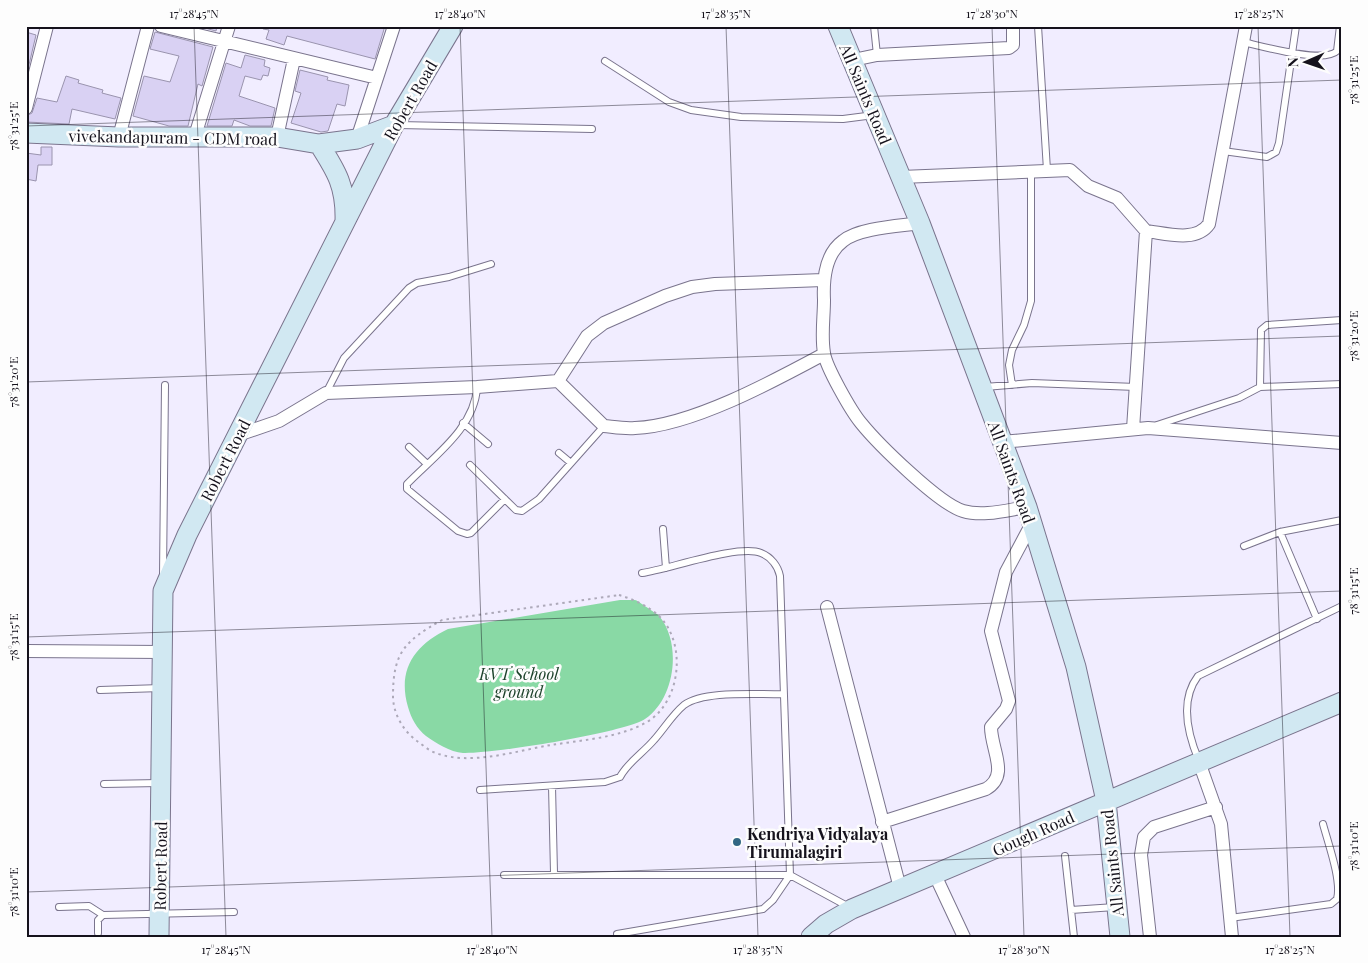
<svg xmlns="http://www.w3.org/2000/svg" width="1368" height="963" font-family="'Playfair Display',serif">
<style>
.green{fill:#89d9a5}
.building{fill:#d9d1f3;stroke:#9a94ae}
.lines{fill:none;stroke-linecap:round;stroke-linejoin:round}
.lane-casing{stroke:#7a748d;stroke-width:8}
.street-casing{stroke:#7a748d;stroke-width:14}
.secondary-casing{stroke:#7a748d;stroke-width:21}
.path{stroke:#ada9b9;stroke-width:2;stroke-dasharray:2.5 4;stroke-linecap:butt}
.lane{stroke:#fff;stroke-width:6}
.street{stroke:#fff;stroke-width:12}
.secondary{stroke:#d1e8f2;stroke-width:19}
.ticks{fill:none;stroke:#15121c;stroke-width:1;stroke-opacity:0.45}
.poi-dot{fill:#326783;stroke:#fdfdfd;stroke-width:2}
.labels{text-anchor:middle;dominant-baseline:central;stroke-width:5;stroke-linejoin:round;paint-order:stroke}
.street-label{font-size:16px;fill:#15121c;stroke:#fdfdfd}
.park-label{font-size:16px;font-style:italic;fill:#1d422b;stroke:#fdfdfd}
.poi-label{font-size:16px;font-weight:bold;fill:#15121c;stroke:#fdfdfd;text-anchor:start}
.neatline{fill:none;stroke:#15121c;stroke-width:2}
.ticks-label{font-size:12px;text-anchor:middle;fill:#15121c}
</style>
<rect width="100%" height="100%" fill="#f1edff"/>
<path class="green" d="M620,600C624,600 630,600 635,600C639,601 644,606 648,608C651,611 657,613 660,617C682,645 675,699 645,719C623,733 492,754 463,753C450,752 436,743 426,736C417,729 411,718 408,707C397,669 415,645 448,629Z"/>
<path class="building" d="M197,26H217L216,31Z
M264,26H385L375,59L287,36L284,45L266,39L269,30L263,29Z
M26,32L36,35L28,69H26Z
M155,32L213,47L202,86L198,84L188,126H169L133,116L144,76L170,82L179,56L150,49Z
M245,55L265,60L264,66L270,68L268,76L263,75L261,80L245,76L239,96L275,108L271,126H250L234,120L232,126H207L226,63L241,68Z
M300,70L328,77L327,80L349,85L345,106L337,104L328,131L321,132L291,123L301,93L295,91Z
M66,76L79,80L78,83L103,90L102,93L121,98L115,119L72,109L69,124L26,122V116L32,113L37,98L57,102Z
M41,147H52V165H38L36,181L26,179V153L41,155Z"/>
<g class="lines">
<g class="lane-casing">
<path id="lane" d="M874,26L877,55
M1038,26L1047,170
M1243,42C1261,46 1324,64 1337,51L1340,26
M605,61L669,102L691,110L741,117L843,119L874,115
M398,125L592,129
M1223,151L1267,157L1276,152L1279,143L1296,26
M1012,385L1009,365L1012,350L1024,325L1031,301V171
M477,387C475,428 433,457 407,484V489L458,531L467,534L471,533L505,499
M985,387L1032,383L1136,387
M1260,387L1261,330L1267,325L1342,320
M326,393L344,358L409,288L417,283L449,277L491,264
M463,423L488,444
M1157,425L1239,398L1260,387L1342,384
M409,447L427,464
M559,453L571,463
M470,465L516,510L522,511L539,499L604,426
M663,529L666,568
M1280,532L1317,619
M1244,546L1280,532L1342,520
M642,573C669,569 739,544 761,553C771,557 778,566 780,576L790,875L849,907
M163,575L165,385
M100,690L161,688
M1199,761C1188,735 1179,701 1198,676L1342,606
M104,784L159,783
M552,786L554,873
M480,790L605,782L620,777C628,762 643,753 654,740C664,729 672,715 684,705C705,690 758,695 784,694
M1065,856L1074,937
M504,875H790
M59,907L89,906L103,915
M1071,910L1115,907
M1230,918L1331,904L1337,899C1342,881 1328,843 1323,824
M98,933V920L103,915L234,912
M617,934L763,909L773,900L790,875"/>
</g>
<g class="street-casing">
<path id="street" d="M161,26L377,78
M853,60L877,55L1009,48L1013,45V26
M26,108L47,26
M119,137L148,26
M277,137L294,59
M194,139L229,26
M357,139L394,26
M901,177L1070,170L1088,186L1117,198L1146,231L1133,429
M920,223C899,226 858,228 843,241C825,254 823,280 824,300C824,317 821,336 824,353C826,367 851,411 861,423C878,444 939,504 963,511C983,517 1007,510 1027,507
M1146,231C1165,233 1196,243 1209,224L1246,26
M558,381L604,426C614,427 625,429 635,428C691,426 774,381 824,354
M238,435L279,421L326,393L477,387L558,381L587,336L604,323L665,296L692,287L715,284L823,280
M1002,442L1148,428L1342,443
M827,607L900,888
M26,651L162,652
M1199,762L1221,824L1232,937
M882,822L986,789C1010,775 991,750 991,727L1006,709L1009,701L991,631L1006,572L1031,525
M935,875L964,937
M1150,937L1141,855L1144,837L1154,827L1216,807"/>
</g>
<g class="secondary-casing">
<path id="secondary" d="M838,26L920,223L1027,507L1076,667L1106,801L1120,937
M26,133L119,137H277L319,144L357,139L394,125
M319,144C337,172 346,187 345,221
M159,937L163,591L187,535L394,125L453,26
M811,937L826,924L852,909L1342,702"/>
</g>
<path class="path" d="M619,595C633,599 648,606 659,616C687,643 681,702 647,722C619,738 582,740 551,745C515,751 471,766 436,753C429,751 423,745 417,741C403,731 393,713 393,696C393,652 405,641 442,620Z"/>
<use href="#lane" class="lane"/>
<use href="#street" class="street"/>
<use href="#secondary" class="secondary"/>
</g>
<path class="ticks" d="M194,26L226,937M460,26L492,937M726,26L758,937M992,26L1024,937M1258,26L1290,937M26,126L1342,80M26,382L1342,336M26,637L1342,591M26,892L1342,846"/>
<circle class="poi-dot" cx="737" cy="842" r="5"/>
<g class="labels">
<g class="street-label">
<text transform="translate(866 94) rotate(67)">All Saints Road</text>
<text transform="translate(410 100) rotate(-60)">Robert Road</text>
<text transform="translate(173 137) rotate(1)">vivekandapuram - CDM road</text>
<text transform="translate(225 460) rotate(-63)">Robert Road</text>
<text transform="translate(1012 472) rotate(70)">All Saints Road</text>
<text transform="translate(1033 833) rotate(-24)">Gough Road</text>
<text transform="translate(1112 863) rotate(-96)">All Saints Road</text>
<text transform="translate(160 866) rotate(-89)">Robert Road</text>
</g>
<g class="park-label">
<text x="519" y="673">KVT School<tspan x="519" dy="18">ground</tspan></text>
</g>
<g class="poi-label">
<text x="747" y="833">Kendriya Vidyalaya<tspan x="747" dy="18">Tirumalagiri</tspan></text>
</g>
</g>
<rect width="1368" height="963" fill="none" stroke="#fdfdfd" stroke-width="55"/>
<g transform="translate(1306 62) rotate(268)" stroke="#fdfdfd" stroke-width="4" paint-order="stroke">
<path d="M0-4L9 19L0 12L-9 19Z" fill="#15121c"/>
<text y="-8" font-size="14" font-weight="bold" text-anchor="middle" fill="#15121c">N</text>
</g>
<rect x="28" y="28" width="1312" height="908" class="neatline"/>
<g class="ticks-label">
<text x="194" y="18">17°28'45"N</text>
<text x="460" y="18">17°28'40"N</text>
<text x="726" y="18">17°28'35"N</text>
<text x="992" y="18">17°28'30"N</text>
<text x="1259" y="18">17°28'25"N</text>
<text transform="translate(1354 80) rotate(-90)" y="4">78°31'25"E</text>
<text transform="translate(14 126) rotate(-90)" y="4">78°31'25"E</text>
<text transform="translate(1354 336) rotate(-90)" y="4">78°31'20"E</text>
<text transform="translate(14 382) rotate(-90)" y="4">78°31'20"E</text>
<text transform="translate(1354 591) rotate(-90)" y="4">78°31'15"E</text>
<text transform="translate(14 637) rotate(-90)" y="4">78°31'15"E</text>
<text transform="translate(1354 846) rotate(-90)" y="4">78°31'10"E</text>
<text transform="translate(14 892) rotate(-90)" y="4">78°31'10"E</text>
<text x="226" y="954">17°28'45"N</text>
<text x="492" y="954">17°28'40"N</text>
<text x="758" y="954">17°28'35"N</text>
<text x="1024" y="954">17°28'30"N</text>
<text x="1290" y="954">17°28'25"N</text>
</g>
</svg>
